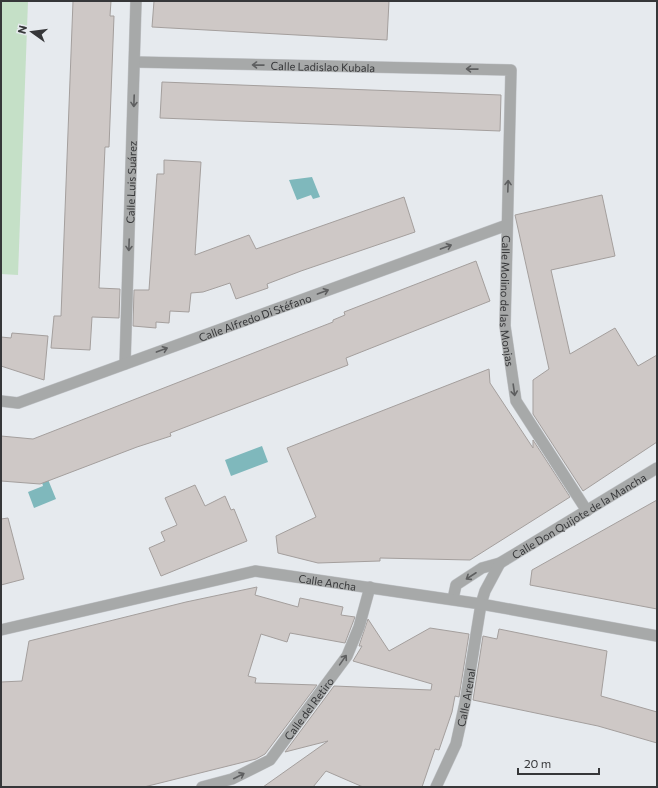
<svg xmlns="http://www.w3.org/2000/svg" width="658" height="788" font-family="Commissioner,sans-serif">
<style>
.green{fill:#c5e0c7}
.water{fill:#7fb8bc}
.building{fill:#cec8c6;stroke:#a49f9d}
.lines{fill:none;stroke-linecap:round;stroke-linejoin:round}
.minor-casing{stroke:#c3c6ca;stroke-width:12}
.tertiary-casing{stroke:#c3c6ca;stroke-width:12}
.minor{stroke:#a7a9a9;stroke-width:11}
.tertiary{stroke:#a7a9a9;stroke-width:11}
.oneway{stroke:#5e5f60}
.labels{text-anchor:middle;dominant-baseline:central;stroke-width:3.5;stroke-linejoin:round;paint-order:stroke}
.street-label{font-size:11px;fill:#363739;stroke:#e6eaee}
</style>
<rect width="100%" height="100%" fill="#e6eaee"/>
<path class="green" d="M1,1H28L18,275L1,274Z"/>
<path class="water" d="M312,177L320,197L313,199L311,195L297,200L289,180Z
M262,446L268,462L231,476L225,460Z
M47,477L56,499L34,508L28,492L43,486L41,479Z"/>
<path class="building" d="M73,1H111L110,16H114L109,147H105L99,288L120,289L119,318L92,317L90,350L51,348L54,316H61Z
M154,1H389L387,40L152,27Z
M162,82L501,95L500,131L160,118Z
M164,160L201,162L195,255L249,235L256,249L404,197L415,232L301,271L267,284L268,288L236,299L230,283L203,292L191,293L189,312L170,311L169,323L156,322V328L133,326L134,290H149L157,174H164Z
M602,195L615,256L551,270L570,354L615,328L638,366L657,355V442L583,491L533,414V380L549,369L515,215Z
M476,261L490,301L346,358L348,365L170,433L171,436L137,447L40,484L1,481V436L33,439L333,322V320L345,315L344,312Z
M12,333L48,336L44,380L1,366V337L11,338Z
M489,369L490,383L533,448V440L570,497L470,560L380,558V561L318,563L278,553L276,536L316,517L287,448Z
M195,485L205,506L225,496L231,510L234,509L247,541L161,576L149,548L165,541L161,532L177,525L165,498Z
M657,500V609L530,585L532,570Z
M8,518L24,579L1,585V519Z
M257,587L255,595L298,607L300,598L343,607L341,615L355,617L345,643L290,633L287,642L261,634L248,676L256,678L255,683L317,685L265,754L256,759L144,787H1V682L22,681L29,641L186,602Z
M368,619L389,651L430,628L469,634L459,697L455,696L452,712L439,750L435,749L422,787H363L326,771L313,787H263L328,741L285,752L334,686L431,690L432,684L353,661L362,646H359Z
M499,629L607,651L601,696L657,712V743L598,726L473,700L483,636L497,639Z"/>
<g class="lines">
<g class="minor-casing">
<g id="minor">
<path id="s1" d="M135,62L511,70L505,326L516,401L587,511"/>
<path id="s2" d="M125,364L136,1"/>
<path id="s3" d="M1,401L18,403L507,225"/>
<path id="s4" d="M202,787L232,779L270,760L347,656L359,627L370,587"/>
<path id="s5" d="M436,787L456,744L465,703L481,604"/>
</g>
</g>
<g class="tertiary-casing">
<g id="tertiary">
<path id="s6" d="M453,599L456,585L482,568L500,563L657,468"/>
<path d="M481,604L485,591L500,563"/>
<path id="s7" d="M1,630L255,571L481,604L657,636"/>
</g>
</g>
<use href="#minor" class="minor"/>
<use href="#tertiary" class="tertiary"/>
</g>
<defs><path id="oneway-shaft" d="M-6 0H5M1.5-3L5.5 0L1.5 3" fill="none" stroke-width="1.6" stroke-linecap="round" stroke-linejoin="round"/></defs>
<g class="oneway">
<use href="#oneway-shaft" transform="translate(258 65) rotate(-179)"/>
<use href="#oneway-shaft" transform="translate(472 69) rotate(-179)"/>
<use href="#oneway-shaft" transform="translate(134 101) rotate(92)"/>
<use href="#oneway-shaft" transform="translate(508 186) rotate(-88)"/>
<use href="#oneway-shaft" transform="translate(129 245) rotate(92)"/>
<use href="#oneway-shaft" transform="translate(446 247) rotate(-20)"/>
<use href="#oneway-shaft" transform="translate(323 292) rotate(-20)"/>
<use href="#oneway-shaft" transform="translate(162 350) rotate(-20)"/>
<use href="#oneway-shaft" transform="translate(514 390) rotate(82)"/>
<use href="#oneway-shaft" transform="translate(471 576) rotate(147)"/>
<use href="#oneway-shaft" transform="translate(343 660) rotate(-55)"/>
<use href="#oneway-shaft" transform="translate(239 776) rotate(-27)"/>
</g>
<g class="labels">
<g class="street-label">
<text stroke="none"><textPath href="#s1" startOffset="188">Calle Ladislao Kubala</textPath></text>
<text stroke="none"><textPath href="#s2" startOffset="182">Calle Luis Suárez</textPath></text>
<text stroke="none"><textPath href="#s1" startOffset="607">Calle Molino de las Monjas</textPath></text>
<text stroke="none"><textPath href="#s3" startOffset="269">Calle Alfredo Di Stéfano</textPath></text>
<text stroke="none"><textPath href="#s6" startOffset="156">Calle Don Quijote de la Mancha</textPath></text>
<text stroke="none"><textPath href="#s7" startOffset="334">Calle Ancha</textPath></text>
<text stroke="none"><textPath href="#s5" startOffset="95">Calle Arenal</textPath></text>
<text stroke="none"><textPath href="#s4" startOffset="138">Calle del Retiro</textPath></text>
</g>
</g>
<rect width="658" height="788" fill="none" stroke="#363739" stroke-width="4"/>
<g transform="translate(32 32) rotate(284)" stroke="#e6eaee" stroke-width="3" paint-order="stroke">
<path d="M0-3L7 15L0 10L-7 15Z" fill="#363739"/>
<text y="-6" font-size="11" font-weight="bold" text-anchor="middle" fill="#363739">N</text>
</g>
<path d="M518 768v6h81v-6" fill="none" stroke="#363739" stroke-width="2"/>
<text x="524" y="768" font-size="12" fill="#363739" stroke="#e6eaee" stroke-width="3" paint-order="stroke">20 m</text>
</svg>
